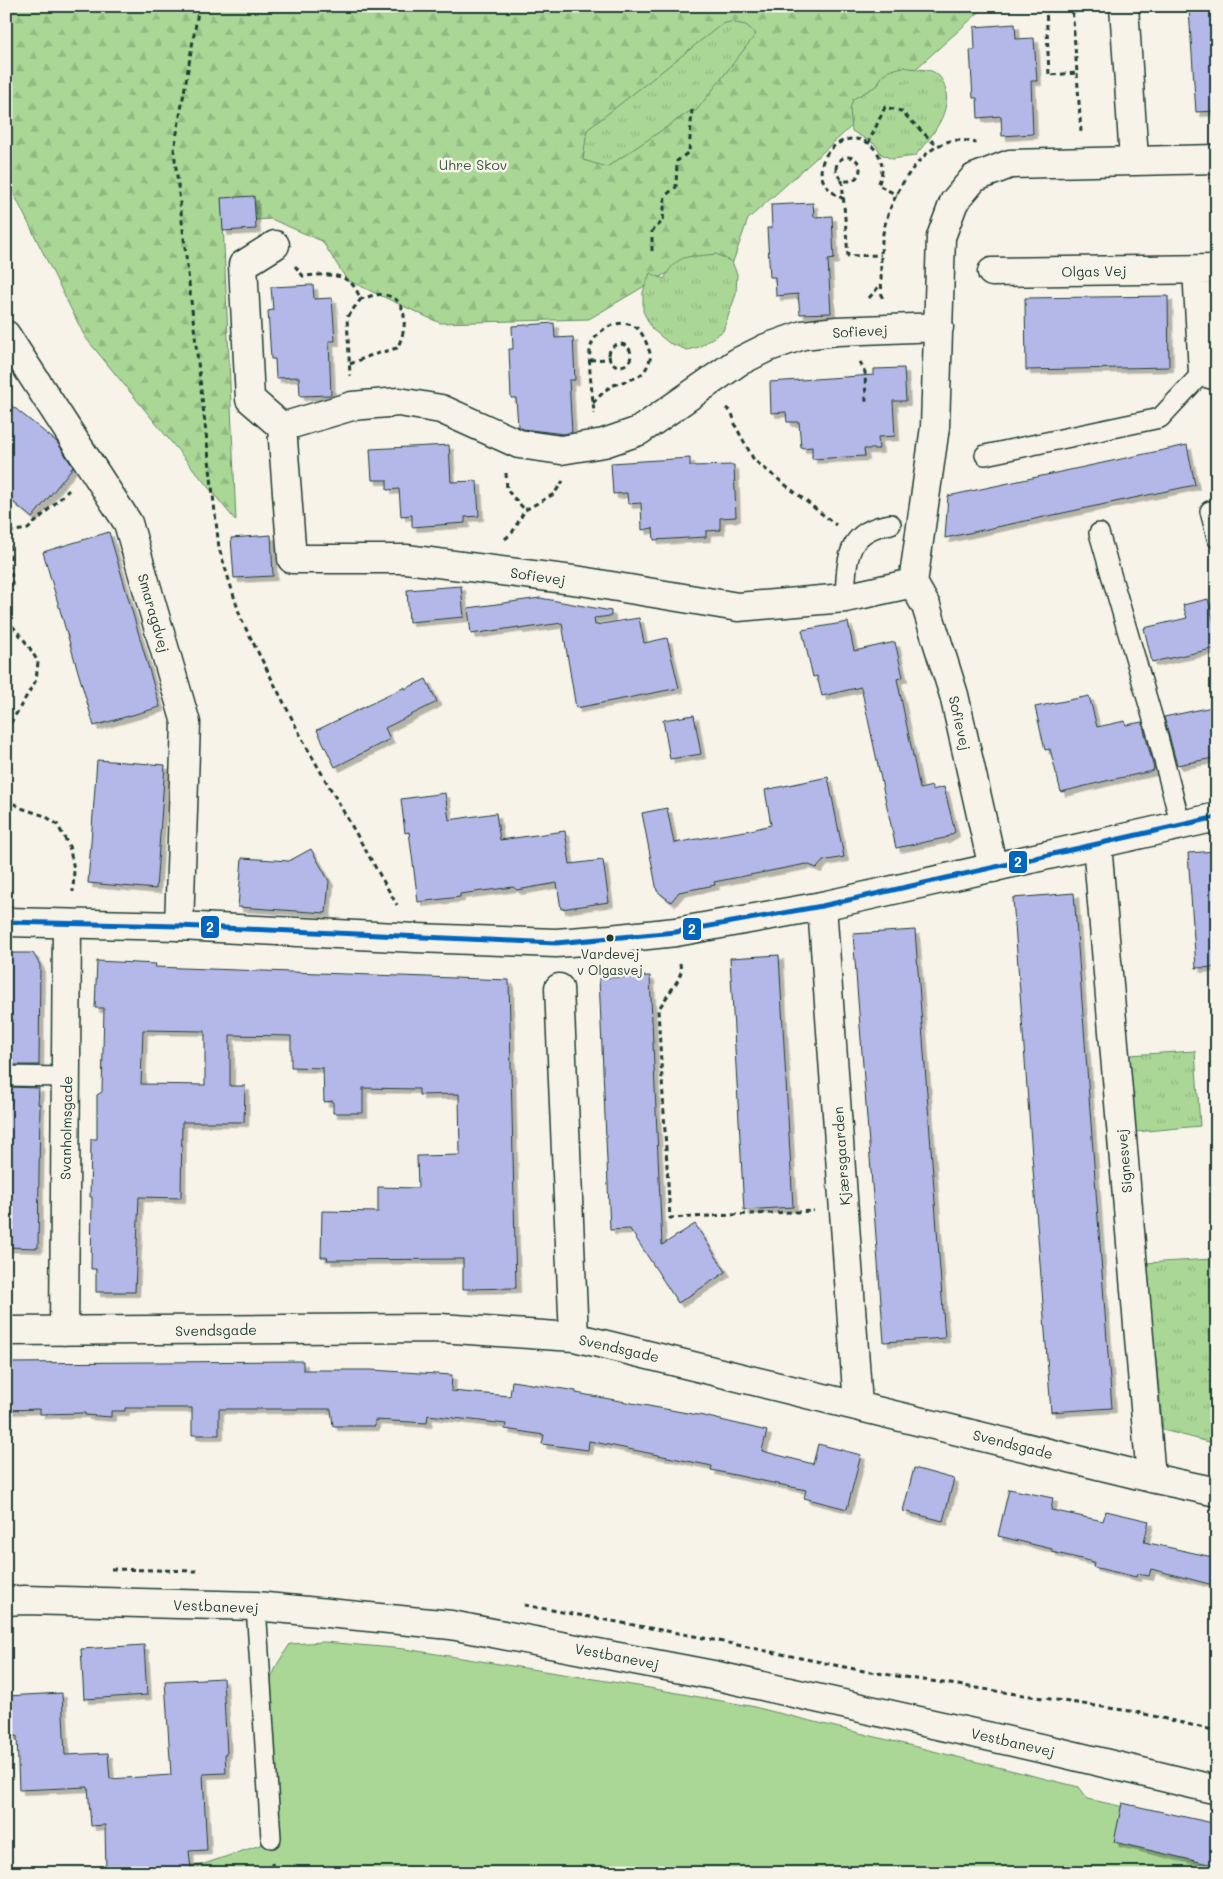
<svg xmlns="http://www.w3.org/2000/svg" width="1223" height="1879" font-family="Mali,sans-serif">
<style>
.grass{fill:#aad796;stroke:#648a65}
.forest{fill:url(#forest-firs);stroke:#648a65}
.park{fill:url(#park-tufts);stroke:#648a65}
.garden{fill:url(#garden-furrows);stroke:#648a65}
.building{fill:#b4b8e9;stroke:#1f3d34;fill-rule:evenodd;filter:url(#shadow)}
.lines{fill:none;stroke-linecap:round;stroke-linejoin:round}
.lane-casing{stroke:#1f3d34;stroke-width:22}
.street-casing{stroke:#1f3d34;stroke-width:31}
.secondary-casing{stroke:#1f3d34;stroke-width:31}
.path{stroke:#1f3d34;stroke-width:3;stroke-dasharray:5 4;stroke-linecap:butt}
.lane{stroke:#f7f3e8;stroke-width:19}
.street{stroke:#f7f3e8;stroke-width:28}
.secondary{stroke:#f7f3e8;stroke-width:28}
.bus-1-casing{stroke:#f7f3e8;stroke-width:9}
.bus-1{stroke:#0065bd;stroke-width:5}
.bus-dot{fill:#1f3d34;stroke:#f7f3e8;stroke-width:2}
.labels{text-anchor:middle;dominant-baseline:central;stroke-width:5;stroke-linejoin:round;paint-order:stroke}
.bus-label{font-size:13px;fill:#1f3d34;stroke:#f7f3e8}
.park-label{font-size:14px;fill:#3b5c48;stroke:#f7f3e8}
.street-label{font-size:14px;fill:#1f3d34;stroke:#f7f3e8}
.line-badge{stroke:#f7f3e8;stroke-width:2}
.badge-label{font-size:14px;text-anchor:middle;font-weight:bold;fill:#fff}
</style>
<defs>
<pattern id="forest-firs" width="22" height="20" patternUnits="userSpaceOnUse" patternTransform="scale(1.25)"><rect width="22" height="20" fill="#aad796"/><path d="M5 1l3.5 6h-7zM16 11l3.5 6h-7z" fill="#92b982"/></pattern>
<pattern id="park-tufts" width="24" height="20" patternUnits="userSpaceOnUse" patternTransform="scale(1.25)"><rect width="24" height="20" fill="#aad796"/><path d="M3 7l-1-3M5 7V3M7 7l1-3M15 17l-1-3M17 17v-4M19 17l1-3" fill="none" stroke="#92b982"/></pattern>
<pattern id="garden-furrows" width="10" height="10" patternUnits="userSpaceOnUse" patternTransform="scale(1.25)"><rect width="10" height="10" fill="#aad796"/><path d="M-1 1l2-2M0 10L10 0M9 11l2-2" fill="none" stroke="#92b982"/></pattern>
<filter id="shadow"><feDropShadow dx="4.5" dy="4.5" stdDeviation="0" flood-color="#0004"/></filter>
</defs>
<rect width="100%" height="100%" fill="#f7f3e8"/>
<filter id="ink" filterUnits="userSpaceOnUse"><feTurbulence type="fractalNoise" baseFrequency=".02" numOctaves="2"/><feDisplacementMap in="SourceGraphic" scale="10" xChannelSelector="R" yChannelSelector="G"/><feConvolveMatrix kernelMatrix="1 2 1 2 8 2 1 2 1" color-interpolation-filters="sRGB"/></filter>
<g filter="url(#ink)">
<path class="grass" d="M324,1642L405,1649L638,1686L750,1706L1079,1787L1088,1799L1217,1828V1873H198V1866L278,1839L270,1681L278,1663L290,1644Z"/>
<path class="forest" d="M6,6H986L748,219L730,270L665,274L589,319L440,323L347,280L322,241L271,219L223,222L236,521L85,337L6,178Z"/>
<path class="park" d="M730,22L746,25L756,34L696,111L692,110L607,167L583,160L587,130L722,24Z
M904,67C911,69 925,69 931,71C938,73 941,78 944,84C954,111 931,137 915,156L892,159L881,154L876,145L852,131L850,109L853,99L878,85C881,72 892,69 904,67Z
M716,254L732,262L737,274L736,294L723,331L699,347L687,350L669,343L652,329L643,311V292L650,273L664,279C679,251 689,258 716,254Z
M1195,1051L1200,1126L1136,1132L1128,1055Z
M1212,1259L1217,1316V1444L1163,1430L1146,1263Z"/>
<path class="garden" d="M203,1865L198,1866V1873H6V1870Z"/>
<path class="building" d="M1190,6H1217V111L1196,112L1189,10H1191Z
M1015,24L1016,39L1034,38L1037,81H1031L1033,134L1002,136L1001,116L978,118L977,98H973L970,50H975L974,27Z
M254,196L256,229L223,231L221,198Z
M813,203L814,217L832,216L834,259L828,260L831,313L800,314L798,294L776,296L775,277H770L767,228H772L771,205Z
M313,285L314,299L332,298L335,341H329L331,395L300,396L299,377L276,378L275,359H271L268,311L273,310L271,287Z
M1168,296L1169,367L1026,370L1025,298Z
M554,323L555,338L573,337L575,380H569L572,432L564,434L523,429L518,426L516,398H511L509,349H513L512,326Z
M904,368L906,401H893L895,436L878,437L879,449H864L865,456L812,459V447L801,448L799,422H787L786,412L771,413L770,382L874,375V369Z
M6,401L57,442L73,467L32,518L6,496Z
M449,445L451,482L477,481L479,516L465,517V523L412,527V515L401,516L399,489L387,490V480H372L370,449Z
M1187,445L1195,485L945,538L948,496Z
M690,458V466L734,465L736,517L720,518V530L706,531V537L654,540L653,528L642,530L641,503L628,504L627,493L613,494L611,463Z
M109,532L160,707L94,726L43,552Z
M271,535L273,576L234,578L231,538Z
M461,586L464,617L409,622L407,590Z
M540,598L611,611V616L594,618L595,625L639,618L644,643L667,638L679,688L576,708L562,623L519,629V627L471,634L468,608Z
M1208,599L1217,635V648L1152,662L1144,628L1187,618L1183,605Z
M848,622L854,651L895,642L903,677L897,679L920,789L932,786V790L944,787L955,832L945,838L896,848L861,687L822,696L817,676L813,677L802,630Z
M426,679L437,702L385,728L390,739L335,767L317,730L405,687V689Z
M1089,696L1097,727L1125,721L1126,725L1142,722L1154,769H1153V771L1110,780L1061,792L1050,749L1045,750L1035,707Z
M1217,706V753L1212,754L1213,758L1177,765L1164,717Z
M694,715L701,754L670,759L663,720Z
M97,760L165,765L156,889L88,883Z
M828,777L844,857L823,861L817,868L806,864L714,882L715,885L679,892L671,902L657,891L642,813L667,808L674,843L751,830L771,825L765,790Z
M445,793L449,820L496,813L500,840L565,831L570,864L603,860L609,902L561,909L557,883L517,890L513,887L460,894V897L418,902L409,832L405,833L401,799Z
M311,849L329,881L326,913L238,907L242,858L289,861Z
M1217,851V967L1196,968L1188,853Z
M1074,893L1112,1408L1051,1412L1013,898Z
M915,930L945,1338L884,1342L853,934Z
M6,953H33L40,965L39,1065H6Z
M779,955L793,1207L744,1210L730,958Z
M97,961L156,964L155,967L509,980L516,1288L463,1289V1259L327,1260L328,1257H321L322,1211L378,1212V1187L418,1188L417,1156L460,1155L459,1094L419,1095V1089L363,1088V1113H333V1101L324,1102L323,1068L291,1067V1036L230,1035V1086H245L244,1122H182L181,1198L139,1197L135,1292H96V1269H91L92,1197H90L91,1139H97V1095L102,1092L104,1008H95ZM143,1030L205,1031V1085L141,1084Z
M650,976L662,1245L695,1224L726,1272L678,1303L630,1229L610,1230L599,978Z
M6,1087L39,1088L38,1104H40L38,1248L6,1247Z
M303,1361V1370H371L452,1375L451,1391L510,1396L512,1381L576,1391V1393L704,1416L767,1431L762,1451L813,1464L818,1444L861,1455L847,1509L804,1498L806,1490L711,1470L712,1466L589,1441L588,1450L542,1444L544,1435L505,1429L506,1424L428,1415L427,1423L375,1420V1426H333L331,1409H219V1435H192V1408H125V1411H111V1417L85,1415V1413L40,1414V1409L6,1410V1363Z
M914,1468L954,1479L943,1521L903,1511Z
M1009,1489L1053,1498L1051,1510L1103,1521L1106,1511L1149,1521L1144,1542L1217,1558V1586L1151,1569L1149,1576L1137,1574L1136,1577L1093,1567L1094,1562L1052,1552V1549L998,1536Z
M144,1645L147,1695L84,1699L81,1649Z
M223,1678L227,1753H225L226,1773L203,1774L207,1850L189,1851L191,1870L161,1873H106L105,1825L91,1826L88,1787L19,1790L17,1736L6,1737V1696L62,1693L65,1755L108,1753L110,1779L171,1775L165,1681Z
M1122,1803L1217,1824V1866L1114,1842Z"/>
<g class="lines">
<g class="lane-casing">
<path id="lane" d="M985,455L1160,418L1203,372
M1210,511L1217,538
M1099,533L1155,726L1181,826
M845,598C847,561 845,530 891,524
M6,1076L66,1077
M256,1606L271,1838"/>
</g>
<g class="street-casing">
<path id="street" d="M1124,6L1134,160
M275,245L243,265L250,399L282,427L292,559H406L581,581L738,607L845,598L913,583
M1197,270L1203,372L1217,376
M992,272L1217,269
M6,335L128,523L186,723L179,926
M282,427L352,406L399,402L441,409L519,444L561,450L604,443L639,431L738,362L766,348L803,335L837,331L939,327
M1097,844L1151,1478
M993,868L954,695L926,606L913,583L935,427L941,237L954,202L974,178L1010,164L1217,159
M822,906L858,1405
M559,988L574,1337
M6,1331L440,1328L574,1337L1151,1478L1217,1492
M64,1331L67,924
M6,1601L24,1600L256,1606L451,1625L713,1675L1058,1752L1217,1790"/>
</g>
<g class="secondary-casing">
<path id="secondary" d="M6,922L179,926L416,938L556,943L610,939L676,932L822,906L1217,817"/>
</g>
<path class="path" d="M199,6L174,150L219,548L241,619L306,746L397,905
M1040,6L1046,7
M1046,6L1049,75L1077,73L1072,6
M1073,12L1095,10
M1077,73L1081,132
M868,144L885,107L901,111L937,146
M836 169a12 12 0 1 1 24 0a12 12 0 1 1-24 0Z
M842,180L848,256L881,255
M844,199C788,174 849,112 877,152C884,163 883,174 878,185L897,195
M652,251V231L663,221L665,196L676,187L677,161L689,152L692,110
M295,266L303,276C319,275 337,272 350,282C355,286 358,294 361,299L347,317L350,376
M869,298L881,284
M882,298C881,279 880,260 882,241C885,207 914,150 950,141C959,139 968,141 976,143
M609 355a11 11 0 1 1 22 0a11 11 0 1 1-22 0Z
M590,360L609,359
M860,362L865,372L866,403
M350,364L369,356L397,348C407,331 410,299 385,295C377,293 369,297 361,299
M593,403C599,397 606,388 614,385C634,377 644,381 651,356C648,347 644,334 637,328C619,315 592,331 590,351C588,370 593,394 594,414
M726,408L732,413L736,427L754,460L836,525
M506,473L507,490L525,510
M505,539L512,533L525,510L554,494L563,481
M6,731L36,680L38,662L28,645L11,624L10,607L12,586L9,532L28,529L69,490
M6,799L21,808L45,816L57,824L69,846L74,869L73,892
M680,963L681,972L678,980L658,1010L670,1218L814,1211
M111,1569L197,1571
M524,1605L694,1636L864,1671L1136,1712L1217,1731
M272,1863L273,1873"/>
<use href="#lane" class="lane"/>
<use href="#street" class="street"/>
<use href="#secondary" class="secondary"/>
<g class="bus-1-casing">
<path id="bus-1" d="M6,922L179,926L556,943L676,932L822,906L1217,817"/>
</g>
<use href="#bus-1" class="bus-1"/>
</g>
</g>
<circle class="bus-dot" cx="610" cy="938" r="4.5"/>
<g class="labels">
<g class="bus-label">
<text x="610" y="953">Vardevej<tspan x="610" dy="16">v Olgasvej</tspan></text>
</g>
<g class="park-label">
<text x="473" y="164">Uhre Skov</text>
</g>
<g class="street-label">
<text transform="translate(1094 271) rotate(-1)">Olgas Vej</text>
<text transform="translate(860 331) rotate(-3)">Sofievej</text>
<text transform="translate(538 576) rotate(8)">Sofievej</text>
<text transform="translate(154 613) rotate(74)">Smaragdvej</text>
<text transform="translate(960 723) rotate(77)">Sofievej</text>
<text transform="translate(66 1128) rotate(-89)">Svanholmsgade</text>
<text transform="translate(841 1156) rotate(-94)">Kjærsgaarden</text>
<text transform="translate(1124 1161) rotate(-95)">Signesvej</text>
<text transform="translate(216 1330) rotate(-1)">Svendsgade</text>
<text transform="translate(619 1348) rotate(13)">Svendsgade</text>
<text transform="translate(1013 1444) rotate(14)">Svendsgade</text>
<text transform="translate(216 1606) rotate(2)">Vestbanevej</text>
<text transform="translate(617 1656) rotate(11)">Vestbanevej</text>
<text transform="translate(1013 1742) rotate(13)">Vestbanevej</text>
</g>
</g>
<g class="line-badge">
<rect x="1008" y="850" width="20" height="24" rx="5" fill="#0065bd"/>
<rect x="200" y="915" width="20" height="24" rx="5" fill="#0065bd"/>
<rect x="682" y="917" width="20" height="24" rx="5" fill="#0065bd"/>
</g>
<g class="badge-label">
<text x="1018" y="867">2</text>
<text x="210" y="932">2</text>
<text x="692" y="934">2</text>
</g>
<rect width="1223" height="1879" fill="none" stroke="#f7f3e8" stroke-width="25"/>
<rect x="12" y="12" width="1198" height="1854" fill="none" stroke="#1f3d34" stroke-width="2" filter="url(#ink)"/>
</svg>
